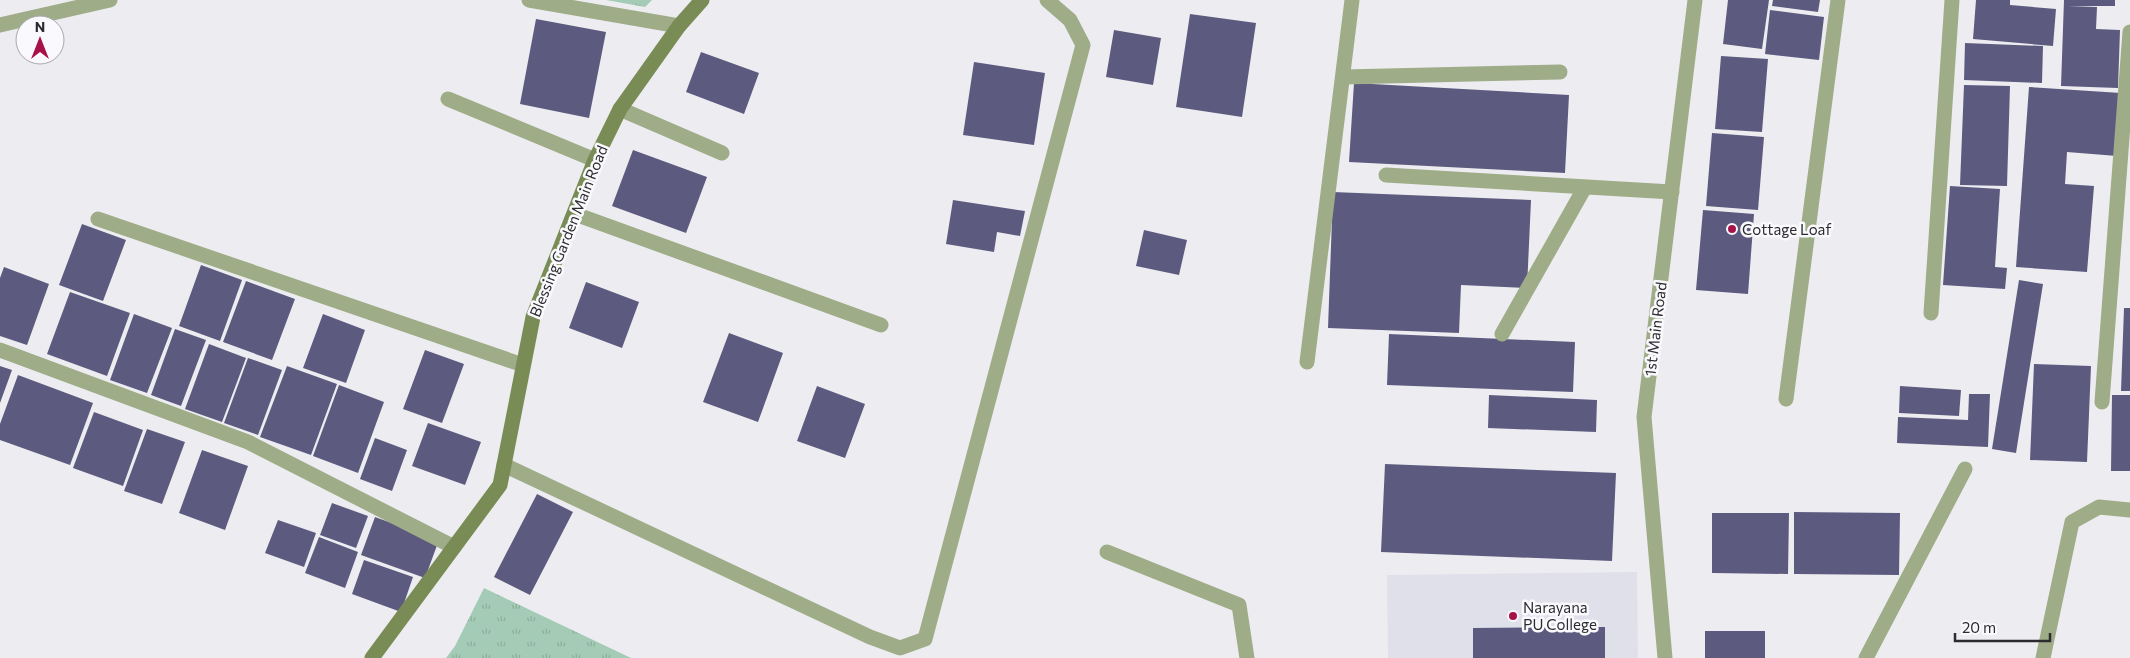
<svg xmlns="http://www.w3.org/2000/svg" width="2130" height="658" font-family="Commissioner,sans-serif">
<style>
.built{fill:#e0e0eb}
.grass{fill:url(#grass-tufts)}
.building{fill:#5d5a7f}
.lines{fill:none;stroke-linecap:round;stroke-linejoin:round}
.lane{stroke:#9fac88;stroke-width:15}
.street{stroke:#9fac88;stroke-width:15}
.secondary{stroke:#798c55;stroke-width:15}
.poi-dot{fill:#a71349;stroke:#fafafe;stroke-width:2}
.labels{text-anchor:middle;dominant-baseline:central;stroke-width:5;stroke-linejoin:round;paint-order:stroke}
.poi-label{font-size:15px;fill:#2c2c2e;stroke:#fafafe;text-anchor:start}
.street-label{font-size:15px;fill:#2c2c2e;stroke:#fafafe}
</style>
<defs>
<pattern id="grass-tufts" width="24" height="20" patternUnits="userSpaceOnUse" patternTransform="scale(1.25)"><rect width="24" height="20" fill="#a4cbb6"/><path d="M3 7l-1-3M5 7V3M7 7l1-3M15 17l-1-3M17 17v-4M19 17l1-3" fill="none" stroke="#8dae9d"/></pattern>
</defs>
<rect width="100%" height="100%" fill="#ededf1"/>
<path class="built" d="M1637,572L1638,658H1388L1387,575Z"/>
<path class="grass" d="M606,0H652L645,7Z
M484,588L631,658H446L455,646Z"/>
<path class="building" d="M1728,0H1769L1762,49L1723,44Z
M1773,0H1820L1818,12L1772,6Z
M1976,0H2010V5L2056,9L2053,46L1973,39Z
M2064,0H2115V6H2068L2097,7L2096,29L2120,30L2118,88L2061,86Z
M1770,10L1824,17L1819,60L1765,54Z
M1190,14L1256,23L1242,117L1176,107Z
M536,19L606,32L589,118L520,104Z
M1114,30L1161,38L1153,85L1106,77Z
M1965,43L2043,46L2042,83L1964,80Z
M701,52L759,73L744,114L686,92Z
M1721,56L1768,59L1762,132L1715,129Z
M974,62L1045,73L1034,145L963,135Z
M1354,83L1569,95L1565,173L1349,162Z
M1964,85L2010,86L2007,186L1960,185Z
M2029,87L2121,93L2117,156L2067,152L2065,184L2094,186L2087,272L2016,267Z
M1712,133L1764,137L1758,210L1706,206Z
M633,150L707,177L686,233L612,206Z
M1950,186L2000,189L1995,267L2007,268L2005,289L1943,285Z
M1333,192L1531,200L1527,288L1461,285L1459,333L1328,328Z
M953,200L1025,211L1020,236L997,232L994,252L946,244Z
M1703,210L1754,214L1748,294L1696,290Z
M82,224L126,240L103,301L59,285Z
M1144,230L1187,240L1179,275L1136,266Z
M201,265L242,280L220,341L179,326Z
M4,267L49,284L27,345L0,336V278Z
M2019,280L2043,284L2016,453L1992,449Z
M246,281L295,299L272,360L223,342Z
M586,282L639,302L622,348L569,328Z
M70,292L130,313L107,376L47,354Z
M2124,308H2130V391H2121Z
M134,314L172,328L147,393L110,380Z
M323,314L365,330L346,383L303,368Z
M175,329L206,340L181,406L151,395Z
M729,333L783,353L758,422L703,402Z
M1389,334L1575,342L1573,392L1387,385Z
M209,344L246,358L222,422L185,409Z
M425,350L464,364L442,423L403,409Z
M248,358L282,370L258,435L224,423Z
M2034,364L2091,366L2087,462L2030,460Z
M0,366L12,370L0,403Z
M287,366L337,384L311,455L260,437Z
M18,375L93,403L70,465L0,440V424Z
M339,385L384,402L358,473L313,456Z
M817,386L865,404L845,458L797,441Z
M1900,386L1961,390L1959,416L1899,413Z
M1969,394H1990L1988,447L1897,443L1898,417L1968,420Z
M1489,395L1597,400L1596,432L1488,428Z
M2112,395H2130V471H2111Z
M94,412L143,430L123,486L73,468Z
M428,423L481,442L465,485L412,466Z
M147,429L185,442L162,504L124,491Z
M375,438L407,450L392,491L360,479Z
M202,450L248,466L225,530L179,513Z
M1385,464L1616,473L1612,561L1381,552Z
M537,494L573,512L530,595L494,577Z
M332,503L368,516L356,548L320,535Z
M1794,512L1900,513L1899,575L1794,574Z
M1712,513H1789L1788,574L1712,573Z
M375,517L439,540L425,578L361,555Z
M278,520L316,533L304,567L265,553Z
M319,537L358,552L345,588L305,573Z
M364,560L413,577L401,612L352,594Z
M1605,627V658H1473V628Z
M1705,631H1765V658H1705Z"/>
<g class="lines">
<path class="lane" d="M529,0L679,26
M1343,77L1560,72
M448,99L595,160
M620,109L722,153
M1386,175L1672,192
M1502,334L1585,187
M2043,658L2072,522L2099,507L2130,510"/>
<path class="street" d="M0,25L110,0
M575,214L881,325
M98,219L523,365
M1931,313L1952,0
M0,350L248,442L454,547
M1307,362L1352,0
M1786,399L1838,0
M2102,402L2130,32
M504,465L870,637L900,648L925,639L1083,45L1070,20L1047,0
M1107,552L1239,605L1247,658
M1665,658L1644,417L1695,0
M1866,658L1965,469"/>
<path class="secondary" d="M372,658L500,485L533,317L595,160L620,109L679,26L702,0"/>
</g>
<g class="poi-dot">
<circle cx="1732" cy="229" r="5"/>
<circle cx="1513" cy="616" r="5"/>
</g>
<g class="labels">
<g class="poi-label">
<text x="1742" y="229">Cottage Loaf</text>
<text x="1523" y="607">Narayana<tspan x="1523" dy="17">PU College</tspan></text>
</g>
<g class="street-label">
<text transform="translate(568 231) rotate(-68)">Blessing Garden Main Road</text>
<text transform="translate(1655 329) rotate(-83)">1st Main Road</text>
</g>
</g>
<g transform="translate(40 40)"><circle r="24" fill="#fafafe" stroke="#a8a8ab"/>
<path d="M0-4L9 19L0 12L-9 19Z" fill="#a71349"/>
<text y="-8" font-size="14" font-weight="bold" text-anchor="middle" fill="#2c2c2e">N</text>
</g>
<path d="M1955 633v8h95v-8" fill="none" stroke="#2c2c2e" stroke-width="2.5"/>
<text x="1962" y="633" font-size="15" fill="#2c2c2e" stroke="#fafafe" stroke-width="4" paint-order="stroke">20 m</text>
</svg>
